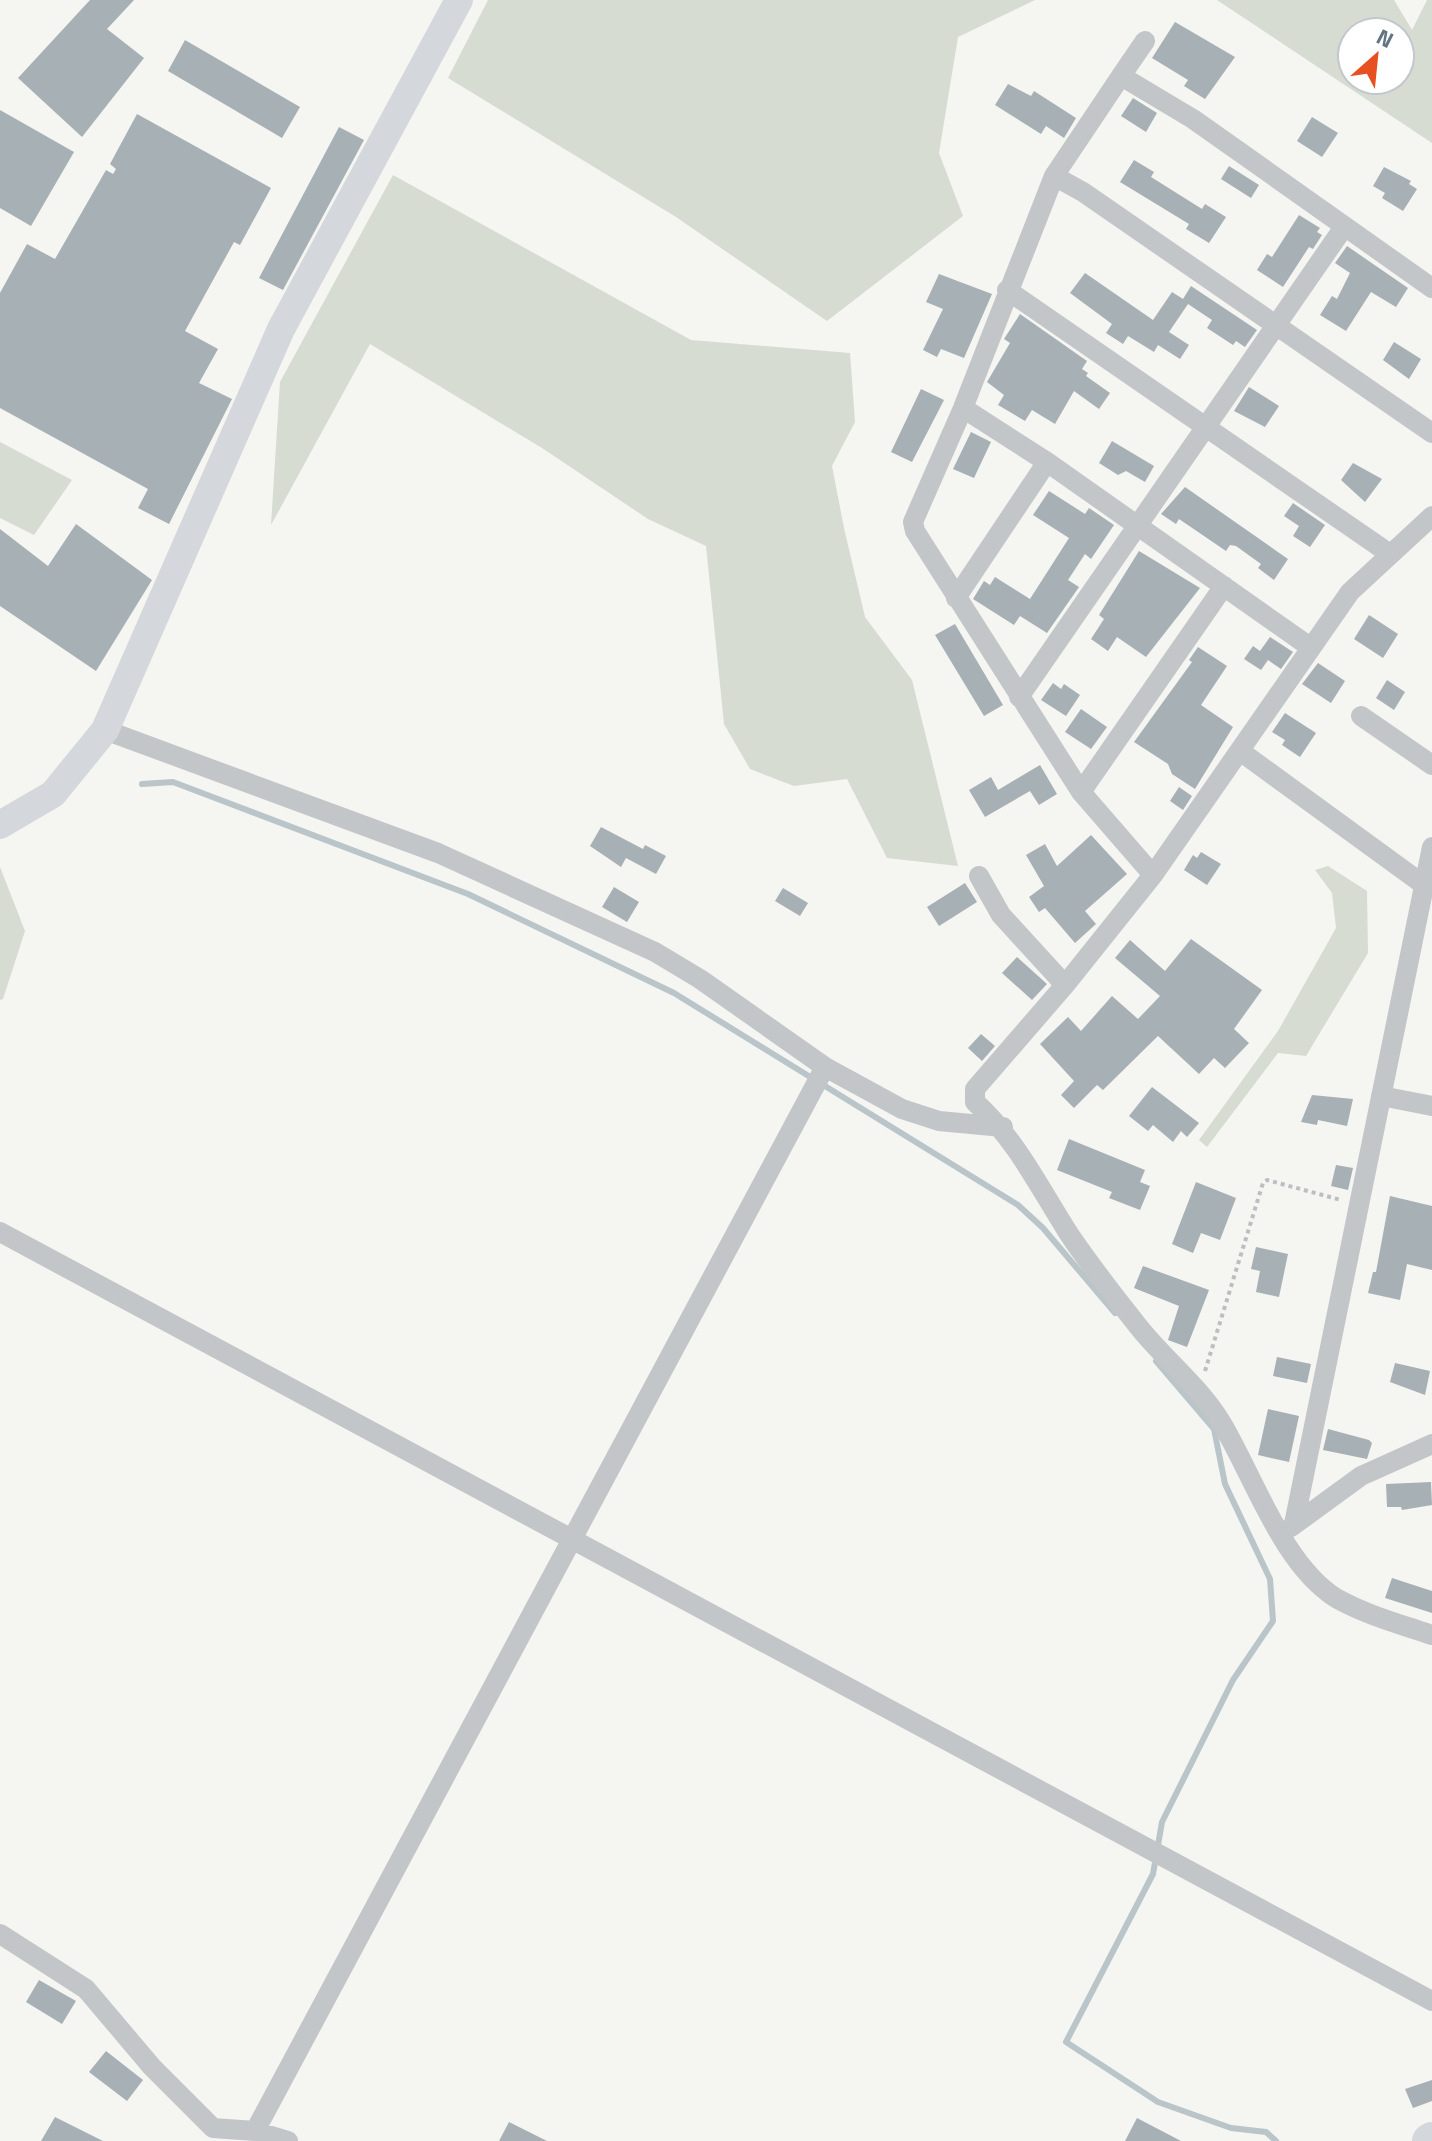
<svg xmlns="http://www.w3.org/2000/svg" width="1432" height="2141" font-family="'Titillium Web',sans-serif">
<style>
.green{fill:#d6dcd2;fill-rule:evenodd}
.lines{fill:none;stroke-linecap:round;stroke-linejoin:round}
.stream{stroke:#bac5c9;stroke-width:6}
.building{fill:#a7b0b5}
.path{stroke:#bcbec0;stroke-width:4;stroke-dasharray:4 4;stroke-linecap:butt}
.street{stroke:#c2c6c9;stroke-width:20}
.secondary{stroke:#d4d8dc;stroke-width:28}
.highway{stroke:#d4d8dc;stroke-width:36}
</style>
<rect width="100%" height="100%" fill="#f5f5f1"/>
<path class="green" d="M488,0H1035L958,37L939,153L963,216L827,321L676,217L448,78Z
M1217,0H1394L1412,30L1427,0H1432V143ZM1352,32H1400V80H1352Z
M393,175L691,340L850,353L855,422L832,466L844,528L865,617L912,680L958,866L887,858L847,779L794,786L750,769L724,724L706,546L648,519L542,448L370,344L271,525L280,382Z
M0,442L72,480L34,535L0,518Z
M1328,866L1367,891L1368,953L1306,1056L1278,1053L1207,1147L1199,1140L1278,1031L1336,928L1332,893L1315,870Z
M0,867L25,931L3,999L0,1000Z"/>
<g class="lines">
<path class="stream" d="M142,784L173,782L468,894L674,993L1018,1205L1043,1228L1115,1313
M1156,1361L1214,1429L1225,1484L1270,1579L1273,1621L1233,1680L1162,1822L1153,1874L1066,2042L1158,2102L1231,2128L1266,2132L1276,2141"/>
</g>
<path class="building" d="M90,0H134L107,29L144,58L82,137L18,78Z
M1175,22L1235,57L1205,99L1184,86L1188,80L1152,58Z
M185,40L300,107L282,138L168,71Z
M1008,84L1031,96L1034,91L1076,118L1064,138L1046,126L1041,134L995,105Z
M1133,98L1157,113L1146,132L1121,116Z
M0,110L74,152L31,226L0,208Z
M137,114L271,188L240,245L234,242L185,331L218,349L199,383L232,399L169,524L138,508L148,489L0,408V293L27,244L55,259L106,170L113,174L116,169L110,164Z
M1312,117L1338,133L1322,157L1297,141Z
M339,127L364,140L283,290L259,278Z
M1134,160L1154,172L1151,177L1202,209L1205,204L1226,217L1209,243L1186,229L1189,224L1120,182Z
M1229,166L1259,185L1251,198L1221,179Z
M1384,167L1411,181L1409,184L1417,189L1403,211L1382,198L1385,193L1373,186Z
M1299,215L1320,228L1317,232L1322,235L1313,249L1309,247L1283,287L1257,270L1267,254L1272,257Z
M1347,246L1408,288L1396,307L1371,292L1346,331L1320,315L1332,296L1337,299L1350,273L1335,263Z
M1085,273L1153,320L1172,292L1183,299L1191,286L1257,330L1245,347L1236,341L1233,345L1207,328L1212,320L1188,304L1169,332L1189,345L1180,359L1158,345L1154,352L1128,336L1123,344L1106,333L1112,324L1070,293Z
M939,274L992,294L964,358L941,349L937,357L923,350L943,309L926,302Z
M1020,314L1087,361L1082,369L1088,373L1086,376L1110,393L1099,409L1074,391L1055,424L1032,410L1025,421L998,405L1004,395L987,382L1010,343L1004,339Z
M1394,342L1421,359L1409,379L1383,360Z
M1249,387L1279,406L1265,427L1234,411Z
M921,389L944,400L912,462L891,452Z
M971,432L991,442L974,478L953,469Z
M1112,441L1154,466L1145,482L1126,471L1118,475L1099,463Z
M1353,463L1382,479L1365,502L1341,480Z
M1185,487L1288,559L1274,580L1258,568L1261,564L1236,546L1230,545L1226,551L1179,519L1176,524L1161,514Z
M1049,491L1085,514L1089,508L1114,525L1091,559L1085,554L1068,580L1079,587L1047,633L1020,616L1014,625L973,599L984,581L990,585L995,577L1030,599L1069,538L1033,515Z
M1293,503L1325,525L1310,547L1293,536L1299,526L1284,516Z
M76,524L152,580L96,671L0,606V529L48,566Z
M1139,551L1200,588L1146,657L1117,637L1108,651L1091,639L1104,619L1099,615Z
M1369,615L1398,634L1383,658L1354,639Z
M955,624L1003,705L984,716L935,635Z
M1270,637L1293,652L1281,669L1268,660L1261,670L1244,659L1253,646L1260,651Z
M1198,647L1227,666L1201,705L1233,727L1195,789L1172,774L1168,764L1134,742L1192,662L1189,660Z
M1318,663L1345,681L1331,703L1302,684Z
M1387,680L1405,692L1394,710L1376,698Z
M1053,683L1061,689L1064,684L1080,695L1066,716L1041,700Z
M1081,709L1107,727L1091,749L1065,732Z
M1285,713L1316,733L1300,757L1282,745L1285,740L1272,732Z
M1040,765L1057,794L1039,805L1030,791L985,817L969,790L991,777L998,790Z
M1179,787L1192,796L1183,810L1170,801Z
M601,827L643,849L645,845L666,856L656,874L626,858L621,867L590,846Z
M1091,835L1127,874L1085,911L1096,924L1075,943L1045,908L1039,912L1029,897L1044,886L1026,855L1045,844L1057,866Z
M1201,852L1221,864L1207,885L1184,870L1193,855L1197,858Z
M965,883L977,902L939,926L927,907Z
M614,887L639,902L627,922L602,907Z
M783,888L808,903L800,916L775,901Z
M1191,939L1262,990L1234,1029L1249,1043L1225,1068L1214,1058L1199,1074L1158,1036L1103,1090L1097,1085L1074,1108L1061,1095L1074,1081L1040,1044L1068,1017L1081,1031L1112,996L1138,1019L1160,996L1115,958L1130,940L1165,971Z
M1017,957L1047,984L1032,1000L1002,973Z
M981,1034L995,1046L982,1061L968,1048Z
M1152,1087L1199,1123L1187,1137L1181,1131L1173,1142L1153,1125L1148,1131L1129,1116Z
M1312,1095L1353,1099L1347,1126L1318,1120L1317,1125L1301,1122Z
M1069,1139L1145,1170L1140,1182L1150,1186L1140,1210L1109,1198L1112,1192L1057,1170Z
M1336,1165L1353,1168L1348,1190L1331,1186Z
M1196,1182L1236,1198L1220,1240L1201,1233L1193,1253L1172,1244Z
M1390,1196L1432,1206V1270L1407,1264L1400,1300L1368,1293L1373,1272H1376Z
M1256,1247L1288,1254L1279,1297L1256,1292L1260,1271L1251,1269Z
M1143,1266L1209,1290L1187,1347L1168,1340L1179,1306L1134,1288Z
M1277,1357L1311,1364L1307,1383L1273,1376Z
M1395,1363L1430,1371L1425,1395L1390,1382Z
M1268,1409L1299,1416L1289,1462L1258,1455Z
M1328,1429L1369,1440L1372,1443L1367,1459L1323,1450Z
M1431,1482L1432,1505L1402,1510L1401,1507H1387L1386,1484Z
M1392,1578L1432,1591V1613L1385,1598Z
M39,1980L76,2001L62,2024L26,2002Z
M106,2051L143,2080L127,2101L89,2072Z
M1432,2080V2101L1413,2108L1405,2089Z
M55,2117L103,2141H41Z
M1137,2118L1181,2141H1125Z
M509,2122L547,2141H499Z"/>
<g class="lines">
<path class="path" d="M1205,1371L1263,1183L1267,1180L1341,1200"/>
<path class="street" d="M1121,76L1145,41
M1054,176L1083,192L1432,433
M1007,290L1390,554
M963,408L1047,462L1310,647
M1432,516L1350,592L1153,875L1065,985L975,1089V1102C1016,1139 1039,1187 1069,1234C1089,1264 1112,1293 1134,1321C1161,1357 1198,1384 1221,1422C1253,1475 1282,1564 1336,1598C1366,1615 1400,1624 1432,1635
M956,598L1047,462
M1019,697L1344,227
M1361,716L1432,765
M105,730L438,853L655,952L700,979L825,1067L902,1109L939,1121L1003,1127
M1240,751L1424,885
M1081,792L1224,586
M1153,875L1081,792L915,531L913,522L963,408L1054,176L1121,76L1193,119L1432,288
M979,876L1001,915L1065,985
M1381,1096L1432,1106
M0,1232L1432,2001
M1294,1524L1432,847
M1291,1527L1361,1476L1432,1444
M0,1934L86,1989L152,2067L213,2128L255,2131L288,2141
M255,2131L825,1067"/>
<path class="secondary" d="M0,825L53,794L105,730L281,329L459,0"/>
<path class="highway" d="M1430,2141L1432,2140"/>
</g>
<g transform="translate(1376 56) rotate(27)"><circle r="38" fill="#ffffff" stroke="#c1c8cd" stroke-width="2"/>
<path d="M0-6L14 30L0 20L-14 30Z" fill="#e75020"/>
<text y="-12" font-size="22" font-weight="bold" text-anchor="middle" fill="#637583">N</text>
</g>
</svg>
